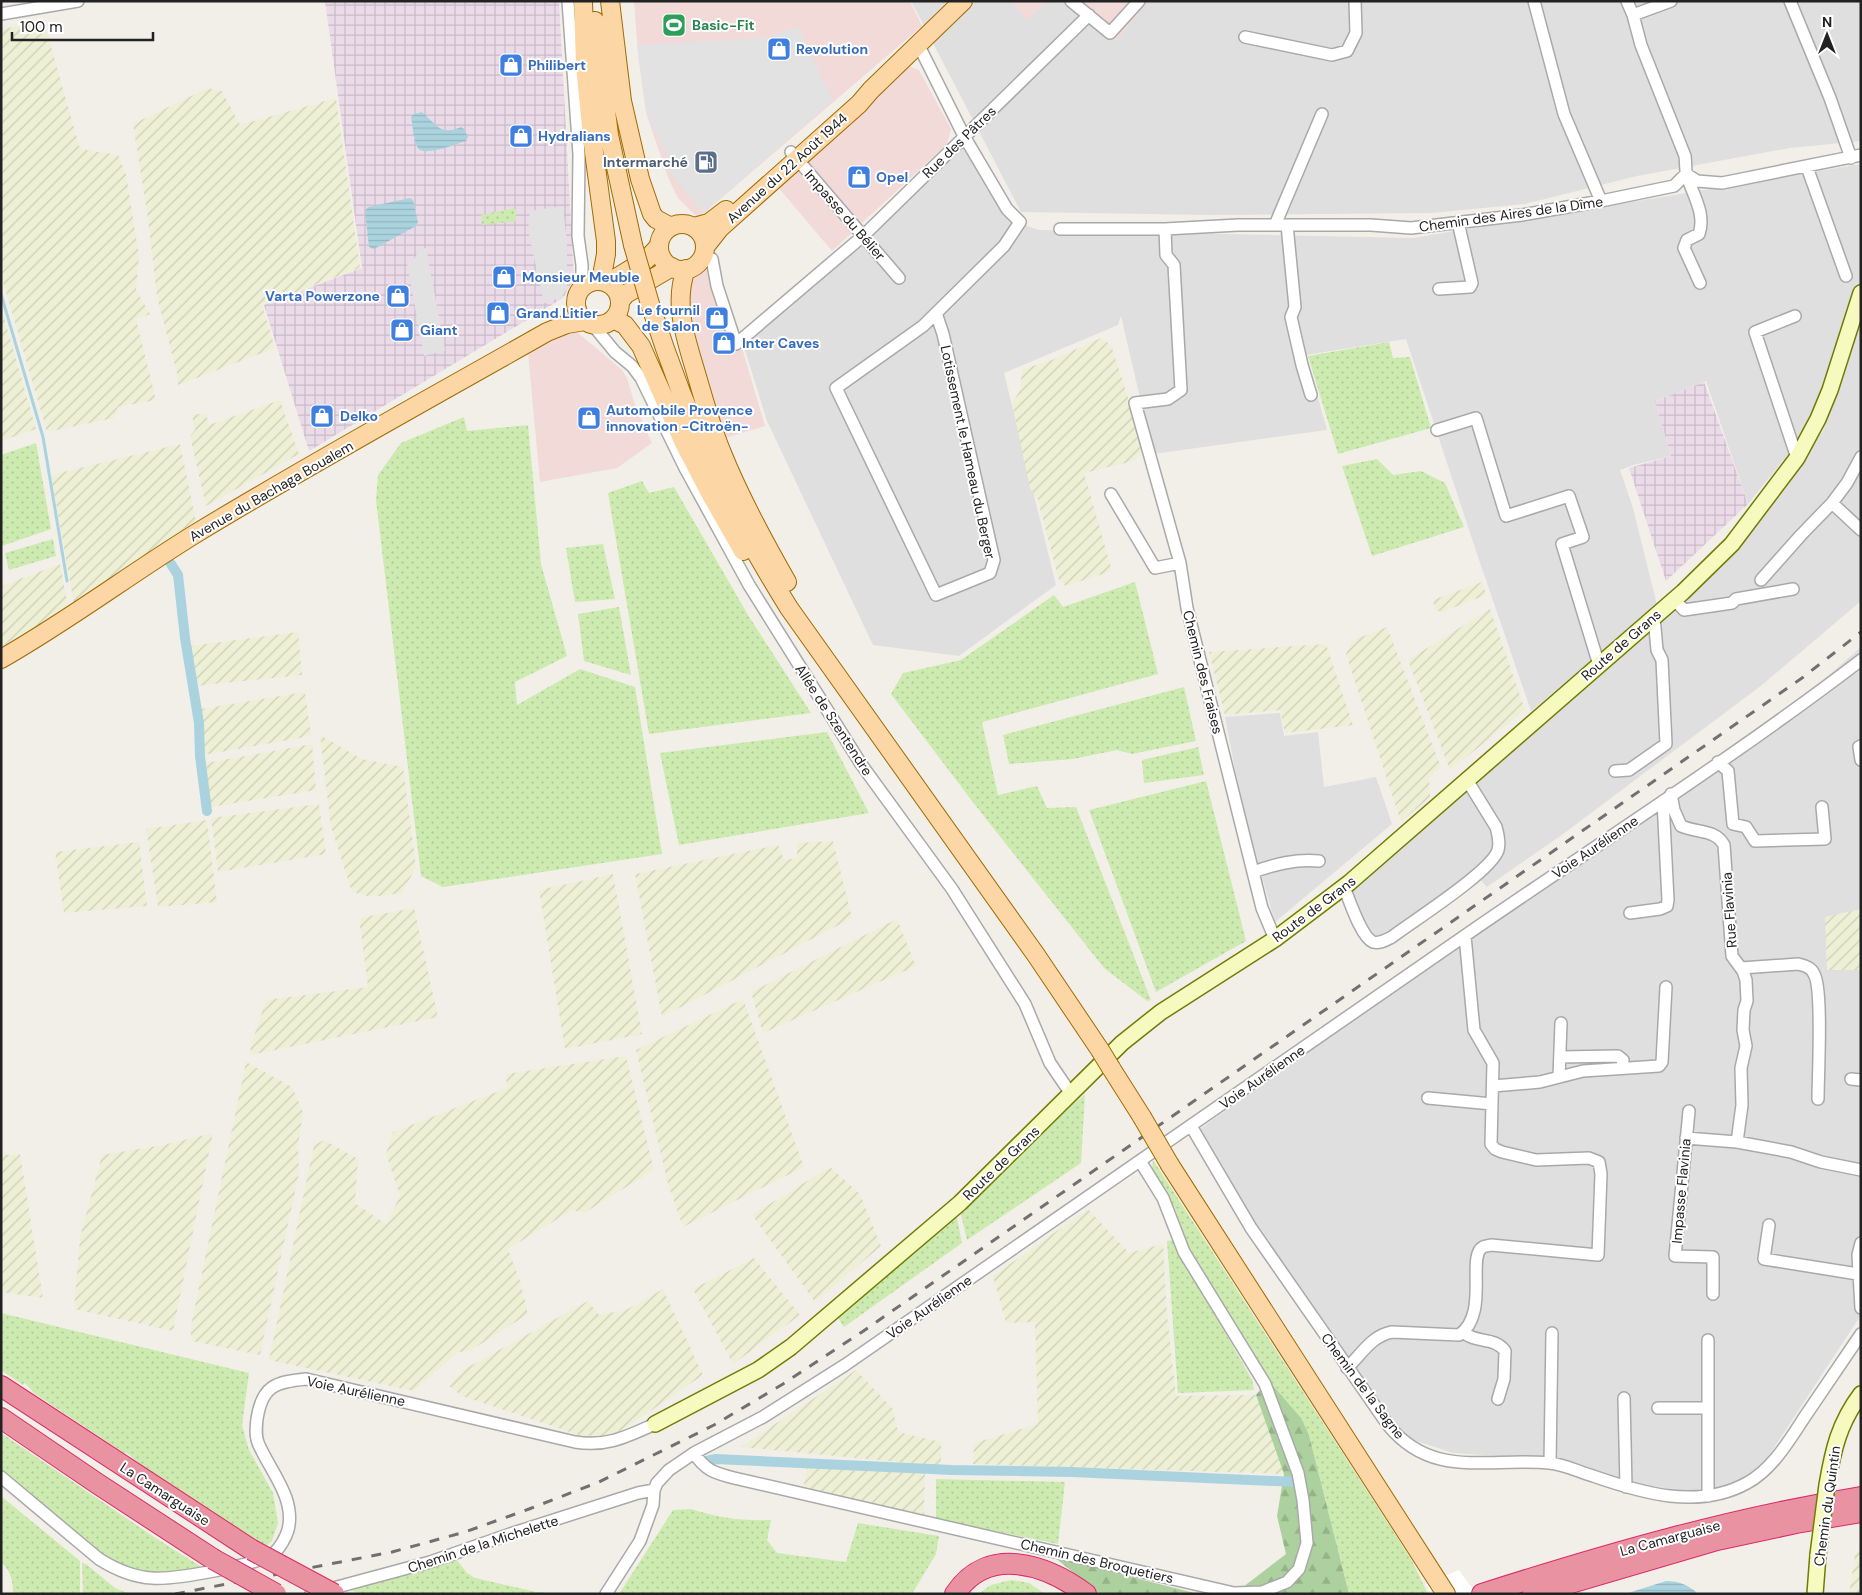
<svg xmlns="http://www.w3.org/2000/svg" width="1862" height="1595" font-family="'DM Sans',sans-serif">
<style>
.residential{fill:#e0dfdf}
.commercial{fill:#f2dad9}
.industrial{fill:url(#industrial-grid)}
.farmland{fill:url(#farmland-furrows)}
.grass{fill:url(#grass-dots)}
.forest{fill:url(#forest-firs)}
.parking{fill:#e2e2e2}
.water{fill:url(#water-rules)}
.pier{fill:#fff}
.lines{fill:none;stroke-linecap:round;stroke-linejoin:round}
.stream{stroke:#aad3df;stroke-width:3}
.canal{stroke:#aad3df;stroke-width:10}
.street-casing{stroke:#a9a9a9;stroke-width:14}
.secondary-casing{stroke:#707d05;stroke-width:18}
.primary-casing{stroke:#a06b00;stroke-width:20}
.highway-casing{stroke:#dc2a67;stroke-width:22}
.street{stroke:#fff;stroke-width:11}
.secondary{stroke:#f7fabf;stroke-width:15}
.primary{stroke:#fcd6a4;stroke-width:18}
.highway{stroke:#e892a2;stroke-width:20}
.rail{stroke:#707070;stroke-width:3;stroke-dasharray:10 10;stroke-linecap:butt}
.secondary-bridge-casing{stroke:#707d05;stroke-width:18;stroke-linecap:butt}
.primary-bridge-casing{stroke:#a06b00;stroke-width:20;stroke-linecap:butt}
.highway-bridge-casing{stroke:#dc2a67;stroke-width:22;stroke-linecap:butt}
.secondary-bridge{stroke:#f7fabf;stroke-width:15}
.primary-bridge{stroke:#fcd6a4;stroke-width:18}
.highway-bridge{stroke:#e892a2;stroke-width:20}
.labels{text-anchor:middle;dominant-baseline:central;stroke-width:4;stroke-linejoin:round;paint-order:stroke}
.leisure-label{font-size:14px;font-weight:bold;fill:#27864d;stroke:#fff;text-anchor:start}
.shop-label{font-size:14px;font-weight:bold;fill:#366cbe;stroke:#fff;text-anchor:start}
.street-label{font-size:14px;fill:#222;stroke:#fff}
.service-label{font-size:14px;font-weight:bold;fill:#4e5e75;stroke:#fff;text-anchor:end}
</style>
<defs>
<pattern id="industrial-grid" width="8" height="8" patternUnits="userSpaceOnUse" patternTransform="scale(1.25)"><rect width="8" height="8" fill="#ebdbe8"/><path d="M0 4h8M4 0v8" fill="none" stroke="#c9bcc7"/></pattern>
<pattern id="farmland-furrows" width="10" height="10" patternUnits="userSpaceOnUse" patternTransform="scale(1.25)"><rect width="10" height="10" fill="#eef0d5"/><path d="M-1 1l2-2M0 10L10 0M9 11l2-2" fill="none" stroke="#ccceb7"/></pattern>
<pattern id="grass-dots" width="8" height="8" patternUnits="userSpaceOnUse" patternTransform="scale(1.25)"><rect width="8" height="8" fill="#cdebb0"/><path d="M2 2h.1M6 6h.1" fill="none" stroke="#b0c997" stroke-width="1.8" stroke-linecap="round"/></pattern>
<pattern id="forest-firs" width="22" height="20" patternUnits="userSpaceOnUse" patternTransform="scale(1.25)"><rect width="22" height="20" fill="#add19e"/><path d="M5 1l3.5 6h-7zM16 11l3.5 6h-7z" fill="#95b388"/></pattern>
<pattern id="water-rules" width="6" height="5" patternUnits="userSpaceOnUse" patternTransform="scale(1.25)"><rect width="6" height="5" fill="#aad3df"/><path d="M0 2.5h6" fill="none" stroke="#92b5bf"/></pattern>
</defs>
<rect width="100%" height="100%" fill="#f2efe9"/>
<path class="residential" d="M911,1H1861V141L1790,148L1637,176L1525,204L1432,213L1211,215L1021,212Z
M962,146L1010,220L1039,230L1413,238L1861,164V292L1819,416L1748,504L1706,381L1655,401L1671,456L1633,465L1620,470L1633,508L1657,605L1531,711L1477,554L1406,339L1306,355L1327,430L1153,454L1121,316L1118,325L1004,373L1056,585L959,656L873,645L767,421L744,347Z
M1861,322V601L1762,685L1563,834L1487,887L1478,877L1372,949L1347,890L1679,601L1749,535L1823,431Z
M1861,647V1315L1758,1472L1716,1489L1693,1493L1630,1482L1554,1460L1453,1453L1407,1438L1344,1355L1246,1214L1200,1129L1304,1052L1744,750Z
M1280,713L1284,736L1318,732L1324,787L1376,777L1392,824L1275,922L1243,812L1225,717Z"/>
<path class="commercial" d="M634,1H910L922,26L698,218L678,198L669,180L646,113L638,54Z
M1011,1H1048L1027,20Z
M1060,1H1148L1117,41Z
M909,66L919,70L951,129L947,144L832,251L777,186Z
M703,269L720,273L765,426L725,438L714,409L699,352L686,284Z
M577,332L622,370L627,378L635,405L652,443L617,468L540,482L528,353L564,334Z"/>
<path class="industrial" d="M325,1H559L574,279L563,298L309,451L264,305L362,268Z
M1704,382L1748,504L1666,581L1629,468L1671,456L1655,401Z"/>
<path class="farmland" d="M44,22L80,149L118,155L126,174L139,256L136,290L150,314L136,319L156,400L118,407L114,418L47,432L1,275V29Z
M208,88L222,91L240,125L336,98L360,268L262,305L275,348L178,385L177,373L157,297L148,219L133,124Z
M1,307L36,429L1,441Z
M1101,338L1111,345L1145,450L1133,461L1084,473L1112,571L1066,586L1059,581L1038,500L1030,488L1012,403L1019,392L1023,369L1052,360Z
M280,400L299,454L206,506L190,436L195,430L192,415L206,413L209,425Z
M180,444L196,521L74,604L51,475Z
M60,564L68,607L1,647V586Z
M1482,582L1486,595L1442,612L1435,610L1433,600Z
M1490,609L1525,710L1450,770L1408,660Z
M1387,627L1441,767L1429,778L1430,797L1401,822L1346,654L1353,640Z
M298,632L302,675L195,686L190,646Z
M1326,644L1353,725L1285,733L1280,710L1225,715L1209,652Z
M305,692L311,736L203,755L201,709Z
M320,735L362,759L403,767L416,867L402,893L372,897L352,892L331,827Z
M312,744L316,790L210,807L206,763Z
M319,804L326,854L218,872L211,818Z
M207,820L217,902L158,907L146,829Z
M833,841L852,918L662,1017L635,874L778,845L784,860L797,858V843Z
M139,842L147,906L64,913L55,852Z
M613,874L642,1034L565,1049L539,890Z
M414,908L438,1017L250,1055L251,1045L266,1000L368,987L359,918Z
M1861,909V970H1827L1825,917Z
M897,919L916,966L763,1033L751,992Z
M743,999L804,1167L683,1227L668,1184L636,1050Z
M626,1056L654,1170L584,1213L572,1210L508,1249L520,1281L528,1314L470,1351L458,1352L414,1391L269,1360L314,1145L324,1140L358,1159L355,1203L386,1224L400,1196L386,1154L393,1132L507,1088L506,1074Z
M246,1062L292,1087L303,1112L298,1146L299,1173L260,1355L192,1341L190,1330Z
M213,1133L173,1331L74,1309L80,1237L102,1155L163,1145Z
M20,1154L43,1298L1,1292V1155Z
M830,1167L860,1194L881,1246L815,1302L752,1215Z
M1088,1209L1129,1253L1163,1244L1167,1315L1176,1396L1256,1395L1284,1474L973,1464L974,1443L1038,1424L1035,1322L1006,1323L993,1276Z
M754,1258L800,1315L733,1364L693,1289Z
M663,1289L703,1375L621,1431L599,1438L579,1435L462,1396L449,1386L463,1370L588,1301L599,1315L626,1310Z
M856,1370L893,1409L898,1432L941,1442V1466L741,1447Z
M807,1466L925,1470L924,1517L803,1490Z
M1861,1549V1594H1849L1855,1554Z"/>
<path class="grass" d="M514,208L516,210V221L482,225L481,215Z
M1389,342L1393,358L1410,357L1431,428L1338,454L1308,356Z
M464,417L467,431L528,425L541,564L567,656L515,682L517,705L580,669L635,687L662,854L443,887L421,876L376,500L378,475L401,443Z
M36,443L51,529L2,546L1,455Z
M1377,459L1393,475L1421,471L1445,483L1464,527L1372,556L1342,466Z
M642,481L649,493L674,487L748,615L811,713L649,734L608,493Z
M53,539L56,556L9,570L5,553Z
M603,544L615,599L575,602L566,548Z
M1135,582L1158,674L982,722L998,795L1037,786L1047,808L1076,807L1151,1000L1147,1001L1104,968L972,801L891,694L903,673L961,660L1054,595L1063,607Z
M619,607L631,675L584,661L578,614Z
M1184,687L1196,741L1132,754L1117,750L1073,759L1009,764L1003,735Z
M827,732L869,813L679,845L660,753Z
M1198,747L1204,775L1144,783L1142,760Z
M1206,781L1246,941L1156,992L1089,810Z
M1085,1094L1081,1163L967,1240L960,1211L1029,1144Z
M1153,1160L1411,1559L1428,1594H1349L1309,1435L1268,1380L1255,1356L1207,1279L1187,1243L1175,1209L1152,1170Z
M956,1213L962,1243L844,1327L836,1315Z
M1173,1240L1252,1380L1254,1390L1178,1393L1167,1241Z
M1,1313L249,1373L242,1425L249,1450L273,1493L278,1523L272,1541L266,1546L145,1469L127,1453H124L35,1394L25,1383L23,1385L1,1370Z
M1,1433L154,1537L203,1568L157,1574L137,1571L113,1560L89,1544L1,1471Z
M936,1479L1065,1482L1058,1544L936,1519Z
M1,1496L80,1561V1594H13C13,1580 11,1572 1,1562Z
M691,1509C719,1518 741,1521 771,1520L767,1540L777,1553L846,1562L858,1523L939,1536L936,1554L912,1594H619L673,1510Z
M457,1560L467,1573L475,1578L536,1592L561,1594H360L350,1590L349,1586Z
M82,1563L86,1564L115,1588L128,1593L83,1594Z
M1011,1580L1029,1583L1045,1594L1024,1592L978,1594L991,1585Z"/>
<path class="forest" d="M1268,1380L1301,1418L1309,1435L1349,1594H1234L1286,1554L1277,1516L1284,1474L1256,1395Z
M1054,1557L1198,1594H1100Z"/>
<path class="parking" d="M798,27L833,100L704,213L668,170L673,167L647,115L637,45L766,38Z
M563,206L567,244V288L561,298L544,303L528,230L530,211Z
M426,248L445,350L424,356L407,263L413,261L420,249Z"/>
<path class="water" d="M422,112C437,125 440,136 461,127L464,129L468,137L466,141C456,144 424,157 418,148C413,141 413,125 411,117L414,114Z
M410,198L413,200L418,222L416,226L374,249L369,247L365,211L368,207Z
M1666,1581C1679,1581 1689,1585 1698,1594H1625Z"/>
<path class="pier" d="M1459,1570L1476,1594H1431L1426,1584Z"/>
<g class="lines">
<path class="stream" d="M1,294L43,437L67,581"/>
<path class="canal" d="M171,564L178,575L185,638L199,723L200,756L207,811
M702,1462L716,1459L952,1470L1072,1472L1296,1482"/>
<g class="street-casing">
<path id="street" d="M568,1L579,154L578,236L582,265V288
M1071,1L1110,33L1139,1
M1534,1L1564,114L1601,201
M1627,1L1633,15L1641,45L1685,156C1686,162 1685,170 1687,176C1693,195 1706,214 1699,234L1687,240L1684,248L1700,283
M1790,1L1830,98L1851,158
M1,14L78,1
M1633,15L1671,1
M1245,37L1332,55L1347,51L1356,33L1355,1
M918,44L964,136L1007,209L1020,222L1004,246L923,326L836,388L936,595L990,573L994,560L943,334L936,313
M791,152L899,278
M1807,167L1846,276
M1275,225L1322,114
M1287,225L1295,307L1291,317L1302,365L1311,395
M1060,229H1165L1238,225H1371L1411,228L1522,215L1601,201L1674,186L1686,174L1697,181L1722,183L1861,155
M1165,229L1166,255L1174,265L1181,390L1168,399L1135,403L1180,563L1187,608L1262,908L1275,939
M703,255L712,259L717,286L736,344L863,236L1089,15
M1439,289L1470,287L1472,283L1458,222
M1795,316L1755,332L1797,458
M592,324L615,352L632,366L641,378L685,468L749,585L861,764L952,889L1025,1004L1050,1063L1071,1094
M1437,430L1476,418L1506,516L1569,496L1583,537L1562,544L1599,665
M1111,494L1155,568L1180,563
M1832,503L1861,530
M1761,580L1801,535L1832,503L1847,483L1861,457
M1674,599L1684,610L1732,603L1736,599L1793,589
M1861,746L1859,747L1861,760
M1718,762L1728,771L1733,824L1746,827L1755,841L1825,839L1822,807
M1615,771L1629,770L1666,744L1662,660L1657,650L1654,617
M1671,794L1674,810L1681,826C1697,833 1715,829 1724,845L1732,956L1743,971L1746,980L1747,1001L1744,1010L1743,1030L1746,1046L1741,1068L1742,1105L1737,1142
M1253,872C1276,864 1295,859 1319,861
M1344,887C1349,899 1361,937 1373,942C1380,944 1386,940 1392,937C1413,921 1492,871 1498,850C1500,843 1498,834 1496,827L1467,780
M1630,913L1660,909L1667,906L1668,900L1663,801
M1741,968L1798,964C1805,966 1811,967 1814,974C1823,988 1818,1076 1818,1099
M1560,1057L1618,1056L1623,1060L1622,1067
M1559,1077L1561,1023
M1851,1079L1861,1080
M1493,1086L1540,1082L1583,1071L1659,1066L1662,1062L1666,987
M1428,1098L1492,1104
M1689,1111L1675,1256L1713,1257V1294
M1191,1126L1251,1228L1388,1425C1433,1480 1488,1457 1549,1463C1564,1464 1579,1472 1593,1476C1642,1493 1698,1510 1747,1483C1775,1468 1792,1435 1810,1409C1827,1384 1844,1359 1861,1334
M1686,1138L1737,1142L1791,1152L1821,1162L1861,1170
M1769,1225L1764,1259L1858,1274
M1861,1243L1858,1255L1861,1308
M1463,1332C1476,1344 1494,1336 1505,1351L1504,1379L1498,1399
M1347,1368C1362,1354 1371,1336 1392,1332L1459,1335C1490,1314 1466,1256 1483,1247C1485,1246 1488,1246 1491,1245L1598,1255L1601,1174L1599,1162L1589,1158L1536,1160L1502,1152L1495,1149L1491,1144L1493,1063L1474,1030L1465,936
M1624,1398L1626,1487
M1658,1408H1707
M694,1453C705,1470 714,1473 734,1478L1234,1593L1262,1592L1287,1582L1299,1569L1307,1543L1303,1500L1298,1473L1265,1384L1184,1252L1163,1198L1140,1161
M1550,1463L1552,1333
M1,1477L99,1559C115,1569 132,1577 152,1578C173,1580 259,1565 274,1553C280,1548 286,1537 288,1530C296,1499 271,1472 259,1445C255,1437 256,1428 257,1419C262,1386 275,1382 306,1379L575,1442C607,1447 626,1437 655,1424
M1708,1496V1340
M311,1594L430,1562L510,1534L638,1493L654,1490
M606,1594L640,1541L653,1505L654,1490L657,1483L669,1470L694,1453L763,1417L845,1365C1051,1222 1257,1079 1463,937C1596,845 1733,758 1861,660"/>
</g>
<g class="secondary-casing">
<path id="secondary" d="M655,1424L758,1370L791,1347L960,1203L1122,1043L1161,1012L1275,939L1349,883L1683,592L1732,544L1797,458L1818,419L1830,390L1861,293
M1827,1485C1833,1450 1839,1423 1861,1394
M1815,1594L1818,1555"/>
</g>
<g class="primary-casing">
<path id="primary" d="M583,1L585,65L592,137L606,241V254L601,281
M610,1L622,101L640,179L652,214L656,219L671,227
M595,21L609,135L633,245
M659 247a23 23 0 1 1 46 0a23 23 0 1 1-46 0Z
M694,227L709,223L726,210
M705,247L720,228L859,104L871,90L963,1
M686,269C673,304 686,339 696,373C704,400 711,427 722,453C740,498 763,540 787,582
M576 303a22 22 0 1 1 44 0a22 22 0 1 1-44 0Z
M608,283L647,259L659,246
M620,301L626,294L672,267
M650,304C669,363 691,421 717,478C738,523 763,566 789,608L1036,955L1100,1050
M613,319L625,325L641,346L684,443L710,493L743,551
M1,659C68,621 130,574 195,534C310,464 429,399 547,332L567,324L585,321
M1111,1068L1142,1117
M1170,1165L1446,1594"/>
</g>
<g class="highway-casing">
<path id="highway" d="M1,1386L252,1550
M1,1418L98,1484L213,1559
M955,1594C988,1544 1047,1565 1086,1594
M1482,1594C1607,1554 1732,1518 1861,1497
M1533,1594L1717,1540L1796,1523L1861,1512"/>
</g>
<use href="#street" class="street"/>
<use href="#secondary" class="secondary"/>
<use href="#primary" class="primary"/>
<use href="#highway" class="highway"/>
<path class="rail" d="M175,1594L392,1552L465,1532L529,1509L599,1482L714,1425L783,1384L862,1332L1802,678L1861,632"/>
<g class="secondary-bridge-casing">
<path id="secondary-bridge" d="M1818,1555L1827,1485"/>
</g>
<g class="primary-bridge-casing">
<path id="primary-bridge" d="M633,245L650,304
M1100,1050L1111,1068
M1142,1117L1170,1165"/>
</g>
<g class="highway-bridge-casing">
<path id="highway-bridge" d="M252,1550L334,1594
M213,1559L276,1594"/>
</g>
<use href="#secondary-bridge" class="secondary-bridge"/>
<use href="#primary-bridge" class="primary-bridge"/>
<use href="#highway-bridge" class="highway-bridge"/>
</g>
<defs>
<g id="stadium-square" transform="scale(1.25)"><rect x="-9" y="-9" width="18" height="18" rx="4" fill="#2e9e5b" stroke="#fff"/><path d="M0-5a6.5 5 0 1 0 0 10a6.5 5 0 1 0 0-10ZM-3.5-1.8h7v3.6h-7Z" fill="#fff"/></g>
<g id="shop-square" transform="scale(1.25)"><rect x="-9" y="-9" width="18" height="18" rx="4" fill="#3f7fe0" stroke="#fff"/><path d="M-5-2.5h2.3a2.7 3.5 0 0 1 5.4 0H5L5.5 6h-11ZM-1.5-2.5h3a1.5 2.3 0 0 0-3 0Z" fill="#fff"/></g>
<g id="fuel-square" transform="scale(1.25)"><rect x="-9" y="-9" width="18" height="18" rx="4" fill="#5c6f8a" stroke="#fff"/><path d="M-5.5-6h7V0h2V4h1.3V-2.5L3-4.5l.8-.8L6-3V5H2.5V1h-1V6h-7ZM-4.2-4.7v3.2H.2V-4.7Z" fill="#fff"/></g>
</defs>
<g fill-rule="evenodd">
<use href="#stadium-square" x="674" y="25"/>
<use href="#shop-square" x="779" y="49"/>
<use href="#shop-square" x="511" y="65"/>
<use href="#shop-square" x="521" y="136"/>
<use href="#fuel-square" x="706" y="162"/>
<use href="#shop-square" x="859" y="177"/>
<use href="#shop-square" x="504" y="277"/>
<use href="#shop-square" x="398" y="296"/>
<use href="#shop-square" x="498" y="313"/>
<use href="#shop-square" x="717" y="318"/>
<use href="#shop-square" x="402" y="330"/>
<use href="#shop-square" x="724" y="343"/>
<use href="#shop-square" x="322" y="416"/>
<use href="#shop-square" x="589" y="418"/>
</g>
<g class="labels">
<g class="leisure-label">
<text x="692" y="25">Basic-Fit</text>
</g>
<g class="shop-label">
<text x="796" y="49">Revolution</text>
<text x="528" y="65">Philibert</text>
<text x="538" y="136">Hydralians</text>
<text x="876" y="177">Opel</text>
<text x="522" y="277">Monsieur Meuble</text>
<text x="380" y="296" text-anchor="end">Varta Powerzone</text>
<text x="700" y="310" text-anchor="end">Le fournil<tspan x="700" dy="16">de Salon</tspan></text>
<text x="516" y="313">Grand Litier</text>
<text x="420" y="330">Giant</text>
<text x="742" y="343">Inter Caves</text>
<text x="606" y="410">Automobile Provence<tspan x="606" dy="16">innovation -Citroën-</tspan></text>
<text x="340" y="416">Delko</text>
</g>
<g class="street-label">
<text transform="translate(959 142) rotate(-44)">Rue des Pâtres</text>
<text transform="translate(787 168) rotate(-42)">Avenue du 22 Août 1944</text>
<text transform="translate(1511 214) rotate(-8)">Chemin des Aires de la Dîme</text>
<text transform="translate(845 215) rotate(49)">Impasse du Bélier</text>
<text transform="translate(968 452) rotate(78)">Lotissement le Hameau du Berger</text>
<text transform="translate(271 491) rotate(-30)">Avenue du Bachaga Boualem</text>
<text transform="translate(1621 645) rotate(-41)">Route de Grans</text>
<text transform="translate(1203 672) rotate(76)">Chemin des Fraises</text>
<text transform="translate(834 720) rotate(57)">Allée de Szentendre</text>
<text transform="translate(1595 847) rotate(-34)">Voie Aurélienne</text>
<text transform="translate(1314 909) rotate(-37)">Route de Grans</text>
<text transform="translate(1729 910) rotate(-94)">Rue Flavinia</text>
<text transform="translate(1262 1077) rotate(-35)">Voie Aurélienne</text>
<text transform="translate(1001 1163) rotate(-44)">Route de Grans</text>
<text transform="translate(1681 1191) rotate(-85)">Impasse Flavinia</text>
<text transform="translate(929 1307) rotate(-35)">Voie Aurélienne</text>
<text transform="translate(1363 1386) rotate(53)">Chemin de la Sagne</text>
<text transform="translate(356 1391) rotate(12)">Voie Aurélienne</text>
<text transform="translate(165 1494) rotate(33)">La Camarguaise</text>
<text transform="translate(1827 1506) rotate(-82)">Chemin du Quintin</text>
<text transform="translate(1670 1538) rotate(-15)">La Camarguaise</text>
<text transform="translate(483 1544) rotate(-18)">Chemin de la Michelette</text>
<text transform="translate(1097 1561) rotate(13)">Chemin des Broquetiers</text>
</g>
<g class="service-label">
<text x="688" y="162">Intermarché</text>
</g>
</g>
<rect width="1862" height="1595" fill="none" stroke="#222222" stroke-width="5"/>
<g transform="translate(1827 35)" stroke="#ffffff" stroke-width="4" paint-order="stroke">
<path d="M0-4L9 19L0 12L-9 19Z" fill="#222222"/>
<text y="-8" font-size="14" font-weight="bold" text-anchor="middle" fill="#222222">N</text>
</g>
<path d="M12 32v8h141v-8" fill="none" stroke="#222222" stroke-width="2.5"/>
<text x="20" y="32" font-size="15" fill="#222222" stroke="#ffffff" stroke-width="4" paint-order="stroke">100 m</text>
</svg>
